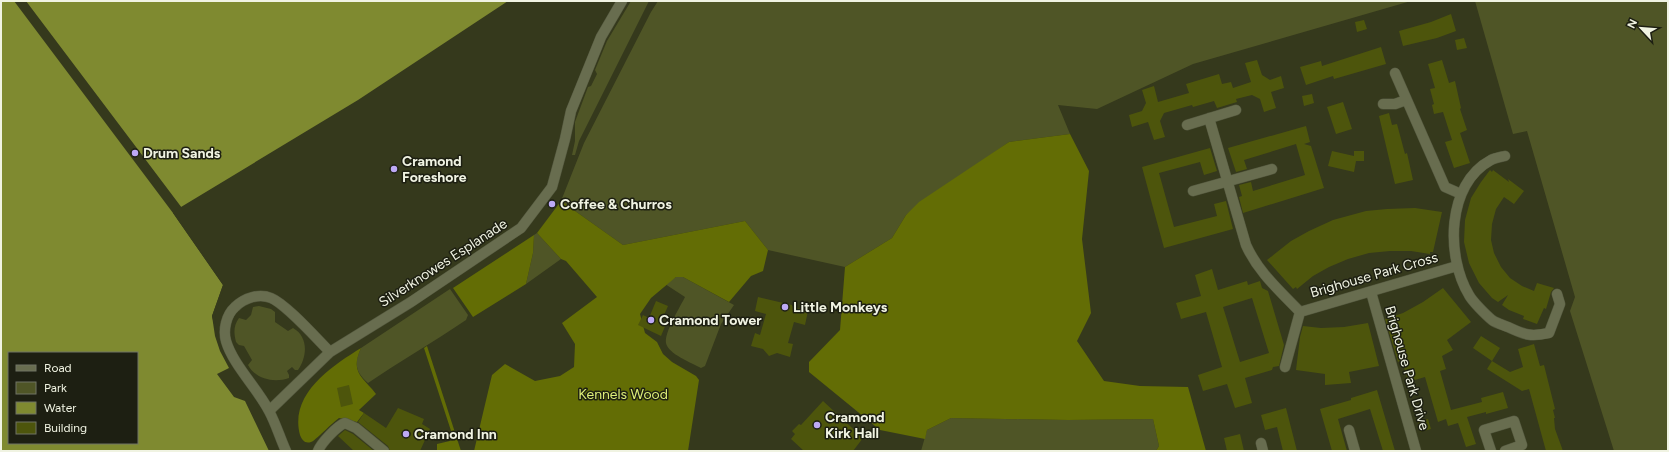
<svg xmlns="http://www.w3.org/2000/svg" width="1669" height="452" font-family="Figtree,sans-serif">
<style>
.green{fill:#4f5526}
.forest{fill:#636d05}
.water{fill:#7f8a30;fill-rule:evenodd}
.pier{fill:#35391c}
.building{fill:#4d550c;fill-rule:evenodd}
.lines{fill:none;stroke-linecap:round;stroke-linejoin:round}
.pedestrian-casing{stroke:#53573e;stroke-width:11}
.minor-casing{stroke:#53573e;stroke-width:11}
.pedestrian{stroke:#686d4f;stroke-width:10}
.minor{stroke:#686d4f;stroke-width:10}
.poi-dot{fill:#bda9f5;stroke:#1d1f12;stroke-width:1.5}
.labels{text-anchor:middle;dominant-baseline:central;stroke-width:3;stroke-linejoin:round;paint-order:stroke}
.poi-label{font-size:14px;font-weight:bold;fill:#f0f3e2;stroke:#1d1f12;text-anchor:start}
.street-label{font-size:14px;fill:#f0f3e2;stroke:#1d1f12}
.park-label{font-size:14px;fill:#deee78;stroke:#1d1f12}
</style>
<rect width="100%" height="100%" fill="#35391c"/>
<path class="green" d="M631,1H649L579,141L575,155H572L575,141V122L588,87L591,86L597,74L595,70L607,41Z
M658,1H1411L1193,64L1097,109L1058,105L1070,134L1009,142L906,215L892,238L845,267L768,250L745,221L623,245L561,201L584,143L651,12Z
M1475,1H1668V451H1614L1570,311L1575,297L1527,131L1513,134Z
M537,233L561,259L526,284L533,253L534,235Z
M676,277H683L734,305L721,324L705,366L701,368C692,363 668,354 666,343C664,333 680,307 685,297L665,284Z
M450,289L468,315L466,320C434,342 400,361 368,383C355,371 354,364 361,348Z
M259,306L271,309L275,312V322L288,331L293,328C309,337 307,357 298,370H295L292,367L287,371L289,375V378C275,383 256,380 248,365L252,360L244,346L239,345L236,342C234,334 233,326 239,318L246,320L251,315L253,307Z
M951,418L1068,420L1153,419L1159,446L1156,451H921L927,430Z"/>
<path class="forest" d="M1070,134L1089,171L1082,239L1091,313L1077,341L1104,381L1140,386L1188,387L1206,451H1156L1159,446L1153,419L1068,420L951,418L927,430L925,439L880,430L809,372V362L840,330L845,267L892,238L906,215L919,202L1009,142Z
M561,201L623,245L745,221L768,250L763,271L751,276L729,302L683,277H676L651,298L640,314L645,333L657,342L663,354L672,362L696,376L699,380L688,451H474L492,375L505,364L535,381L560,376L574,367L575,344L562,323L597,297L566,261L561,259L537,233Z
M534,235L533,253L526,284L473,317L453,288Z
M427,346L461,451H437V444L454,440L424,348Z
M361,348C350,373 362,376 376,394L359,410L364,413L357,422L339,418C333,422 314,442 311,442C305,444 302,440 300,435C289,394 332,366 361,348Z"/>
<path class="water" d="M1,1H508L358,100L181,207L173,213L223,285L212,316L215,336L220,351L229,368L217,374L234,397L245,401L269,451H1ZM9,353H137V443H9Z"/>
<path class="pier" d="M14,1H26L182,208L176,214L225,285L215,316L216,323L215,328L212,316L223,285L173,213Z"/>
<path class="building" d="M1451,14L1456,31L1437,38L1403,46L1399,31L1431,22Z
M1364,20L1367,29L1357,32L1355,22Z
M1464,38L1467,48L1457,50L1455,40Z
M1381,47L1386,64L1334,79L1333,76L1306,85L1300,67L1321,61L1322,66Z
M1257,60L1262,75L1270,80L1281,76L1284,88L1271,92L1276,108L1264,112L1260,99L1252,95L1236,99L1237,102L1217,108L1214,101L1193,107L1192,105L1164,113L1160,121L1165,137L1154,140L1148,122L1132,127L1129,115L1142,111L1146,103L1142,90L1154,86L1158,102L1189,93L1186,84L1219,74L1222,84L1231,82L1233,88L1251,82L1245,63Z
M1442,60L1449,83L1455,81L1461,108L1460,109L1467,130L1460,133L1470,163L1454,168L1445,142L1452,140L1443,112L1434,114L1432,105L1434,104L1430,89L1435,88L1428,64Z
M1312,94L1314,103L1304,106L1302,96Z
M1343,102L1352,129L1336,134L1327,107Z
M1389,113L1392,125L1397,124L1405,154L1407,153L1413,180L1395,184L1379,116Z
M1306,126L1310,142L1304,144L1311,146L1324,188L1243,213L1239,197L1242,196L1239,185L1251,182L1253,191L1305,175L1296,144L1244,160L1247,169L1236,172L1228,148Z
M1210,148L1217,171L1204,175L1200,162L1159,173L1174,227L1217,216L1214,204L1226,201L1233,229L1164,248L1142,167Z
M1332,151L1354,156V151H1364V161H1356L1354,172L1328,166Z
M1490,170L1492,172L1493,170L1509,182L1508,179L1524,191L1514,204L1504,197L1496,209L1492,224L1491,240L1494,253L1501,267L1510,278L1522,286L1534,291L1537,283L1554,288L1551,292L1546,309L1544,308L1537,324L1523,319L1524,316L1509,310L1502,305L1508,295L1498,302L1492,298L1479,283L1469,263L1464,242L1465,220L1471,198L1481,182Z
M1415,208L1442,212L1433,252H1430V254L1411,251H1390L1369,253L1348,259L1329,267L1313,276L1297,289L1296,287L1293,289L1267,260L1291,241L1309,231L1333,220L1366,211L1387,209Z
M1212,269L1218,290L1247,281L1248,285L1260,281L1262,288L1268,291L1284,345L1279,366L1273,367L1272,370L1245,378L1252,403L1235,408L1227,384L1203,391L1198,375L1222,367L1206,312L1181,319L1176,303L1201,296L1195,275ZM1252,298L1269,353L1240,362L1223,307Z
M1443,288L1471,322L1447,340L1453,350L1442,356L1446,369L1440,371L1451,410L1482,402L1481,398L1503,392L1508,408L1486,414V412L1467,417L1476,444L1466,447L1458,423L1448,426L1446,419L1438,422L1425,377L1408,382L1402,360L1398,362L1385,319L1403,313L1423,302Z
M758,297L792,305V306L808,311L805,325L794,322L788,343L793,344L790,357L777,353L769,356L763,349L751,346L755,333L760,335L766,314L755,311Z
M656,301L668,306L661,322L666,324L661,336L638,325L643,315L649,318Z
M1368,323L1379,366L1349,372L1351,383L1325,385V374L1296,370L1300,337L1303,326L1321,328L1344,327Z
M1481,336L1500,348L1492,361L1473,348Z
M1534,344L1540,366L1544,365L1555,409L1553,410L1555,418H1554L1555,429L1563,451H1546L1529,389L1522,391L1487,369L1492,361L1510,372L1523,367L1518,349Z
M349,385L353,404L341,407L337,388Z
M1377,390L1395,451H1383L1370,409L1338,419L1347,451H1332L1320,409L1351,400V398Z
M823,401L863,438L853,451H804L791,439L795,434L792,431L799,424L801,425Z
M398,408L424,419L422,424L430,429L420,451H390L388,446L358,422L364,413L386,428Z
M1286,408L1297,451H1283L1277,427L1265,430L1261,415Z
M1428,419L1431,429L1420,432L1418,421Z
M345,430L353,434L374,451H354L338,436Z
M1240,434L1244,451H1227L1224,438Z"/>
<g class="lines">
<g class="pedestrian-casing">
<path id="pedestrian" d="M269,411L330,352
M286,451C280,438 276,424 269,411C258,389 233,365 226,341C223,330 226,315 235,307C244,298 259,293 271,298C286,304 317,339 330,352L411,302L521,228L552,187L565,139L571,111L601,37L622,1"/>
</g>
<g class="minor-casing">
<path id="minor" d="M1395,73L1445,187L1461,194
M1383,104H1395L1406,100
M1209,118L1246,245C1258,272 1280,291 1300,312L1285,367
M1187,125L1236,110
M1505,156C1501,157 1495,158 1491,160C1446,184 1446,257 1469,295C1472,301 1486,315 1492,320C1496,323 1503,325 1508,327C1525,335 1531,337 1549,333L1560,304L1557,294
M1193,191L1272,169
M1371,292L1416,451
M1300,312L1457,266
M1349,430L1355,451
M1261,443L1263,451
M318,451C321,443 337,426 345,423L356,428L384,451
M1491,451L1484,430L1514,421L1522,445L1505,451"/>
</g>
<use href="#pedestrian" class="pedestrian"/>
<use href="#minor" class="minor"/>
</g>
<g class="poi-dot">
<circle cx="135" cy="153" r="4"/>
<circle cx="394" cy="169" r="4"/>
<circle cx="552" cy="204" r="4"/>
<circle cx="785" cy="307" r="4"/>
<circle cx="651" cy="320" r="4"/>
<circle cx="817" cy="425" r="4"/>
<circle cx="406" cy="434" r="4"/>
</g>
<g class="labels">
<g class="poi-label">
<text x="143" y="153">Drum Sands</text>
<text x="402" y="161">Cramond<tspan x="402" dy="16">Foreshore</tspan></text>
<text x="560" y="204">Coffee &amp; Churros</text>
<text x="793" y="307">Little Monkeys</text>
<text x="659" y="320">Cramond Tower</text>
<text x="825" y="417">Cramond<tspan x="825" dy="16">Kirk Hall</tspan></text>
<text x="414" y="434">Cramond Inn</text>
</g>
<g class="street-label">
<text transform="translate(443 263) rotate(-33)">Silverknowes Esplanade</text>
<text transform="translate(1374 275) rotate(-16)">Brighouse Park Cross</text>
<text transform="translate(1407 368) rotate(74)">Brighouse Park Drive</text>
</g>
<g class="park-label">
<text x="623" y="394">Kennels Wood</text>
</g>
</g>
<rect width="1669" height="452" fill="none" stroke="#f0f3e2" stroke-width="4"/>
<rect x="8" y="352" width="130" height="92" fill="#1d1f12" stroke="#717465"/>
<rect x="16" y="365" width="20" height="6" fill="#686d4f" stroke="#717465"/>
<text x="44" y="372" font-size="12" fill="#f0f3e2">Road</text>
<rect x="16" y="382" width="20" height="12" fill="#4f5526" stroke="#717465"/>
<text x="44" y="392" font-size="12" fill="#f0f3e2">Park</text>
<rect x="16" y="402" width="20" height="12" fill="#7f8a30" stroke="#717465"/>
<text x="44" y="412" font-size="12" fill="#f0f3e2">Water</text>
<rect x="16" y="422" width="20" height="12" fill="#4d550c" stroke="#717465"/>
<text x="44" y="432" font-size="12" fill="#f0f3e2">Building</text>
<g transform="translate(1641 28) rotate(296)" stroke="#1d1f12" stroke-width="3" paint-order="stroke">
<path d="M0-3L7 15L0 10L-7 15Z" fill="#f0f3e2"/>
<text y="-6" font-size="11" font-weight="bold" text-anchor="middle" fill="#f0f3e2">N</text>
</g>
</svg>
